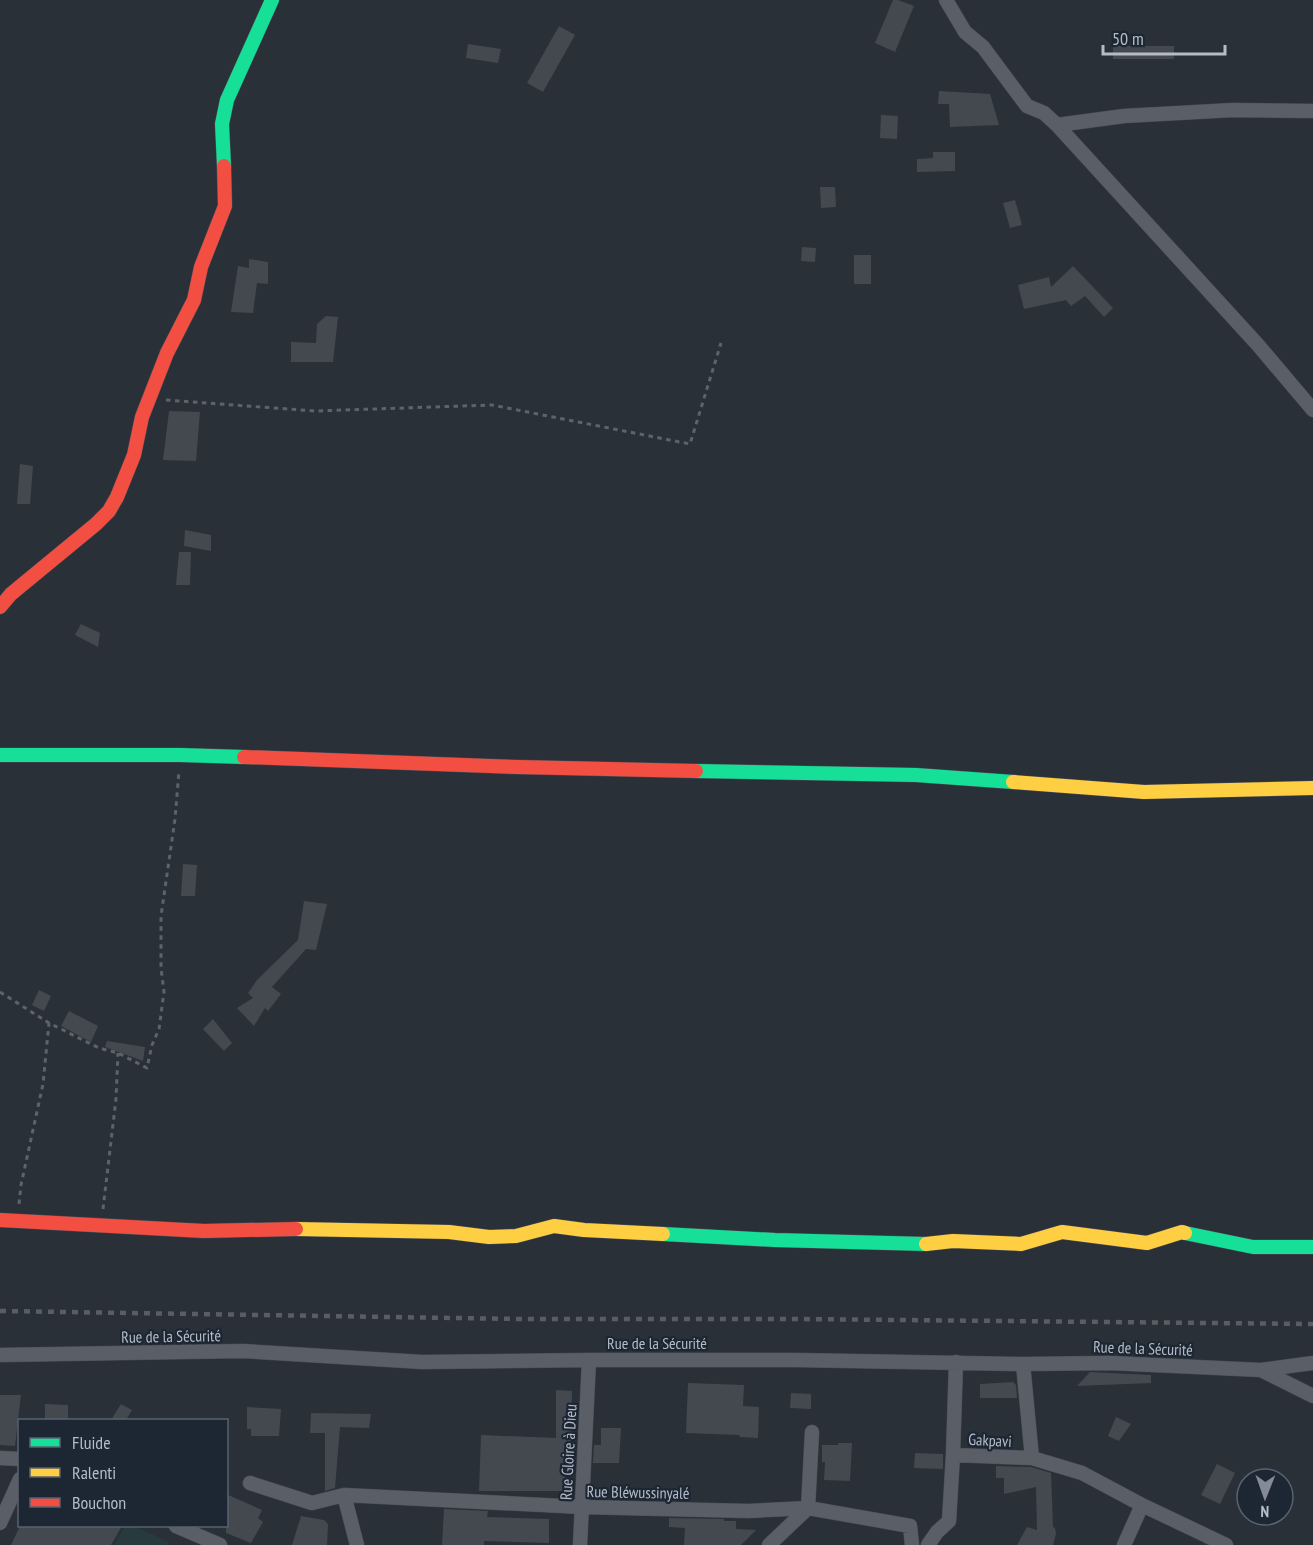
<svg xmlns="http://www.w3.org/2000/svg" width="1313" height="1545" font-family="'PT Sans Narrow',sans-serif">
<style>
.green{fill:#273a3e}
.building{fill:#444950}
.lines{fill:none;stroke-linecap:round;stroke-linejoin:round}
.street-casing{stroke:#484c53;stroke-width:15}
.fast-casing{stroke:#484c53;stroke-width:15}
.slow-casing{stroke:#484c53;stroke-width:15}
.jam-casing{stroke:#484c53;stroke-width:15}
.path{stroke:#5d636a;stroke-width:3;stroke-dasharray:4.5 4.5;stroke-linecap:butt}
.street{stroke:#5a5e66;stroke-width:14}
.fast{stroke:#16e098;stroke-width:14}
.slow{stroke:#ffcf43;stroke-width:14}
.jam{stroke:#f24e42;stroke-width:14}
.rail{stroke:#595d64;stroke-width:4.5;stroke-dasharray:6 6;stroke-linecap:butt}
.labels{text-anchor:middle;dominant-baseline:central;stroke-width:4.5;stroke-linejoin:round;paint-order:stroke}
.street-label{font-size:16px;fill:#b4bcc9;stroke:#1d2633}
</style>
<rect width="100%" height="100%" fill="#2a3038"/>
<path class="green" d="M125,1526H133L170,1542L166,1545H114Z"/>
<path class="building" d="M893,0H898L914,6L895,52L875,43Z
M559,26L575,35L543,92L527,83Z
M468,44L501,49L498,63L466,58Z
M1113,46H1174V59H1113Z
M939,91L990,94L999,125L950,127L949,104H938Z
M881,115L898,116L897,139L880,138Z
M933,152H955V171L917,172V159L933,158Z
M820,187H835L836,207L821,208Z
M1015,200L1022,225L1010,228L1003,203Z
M802,247L816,248L815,262L801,261Z
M854,255H871V284H854Z
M249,259L268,262V284L257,283L253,313L231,312L238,266L249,268Z
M1073,266L1113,308L1104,317L1085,296L1071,306L1066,300L1024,309L1018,285L1049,277L1051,287Z
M326,316L338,317L333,362H291V342L316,343L317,324Z
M169,411L200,412L196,461L163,460Z
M20,464L33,466L30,504H17Z
M185,530L211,535V551L184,546Z
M179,552H191L190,585H176Z
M81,624L100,633L98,647L75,635Z
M183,864L197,865L195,896H181Z
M304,901L327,904L316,950L306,949L272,987L281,994L268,1011L265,1008L254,1026L237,1008L253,998L248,993L257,980L298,940Z
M39,990L51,996L44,1011L32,1005Z
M69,1011L98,1026L91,1042L61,1026Z
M213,1019L232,1043L224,1051L203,1029Z
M107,1041L145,1047L143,1061L105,1047Z
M1090,1372L1151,1375V1383L1077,1386Z
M1013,1382L1016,1385L1017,1398H980V1384Z
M688,1383L744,1385L743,1406L759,1407L758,1438L740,1437L739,1435L686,1433Z
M556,1390L572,1391L571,1445H576L575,1464H566V1491H479L481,1435L556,1438Z
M791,1393L811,1394V1409L790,1408Z
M0,1395H21L15,1446L0,1445Z
M45,1404L68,1405V1420H45Z
M121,1404L132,1410L126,1420H111Z
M247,1407L281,1409L279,1436H251V1429H247Z
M311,1413L371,1414L369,1428L340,1427L335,1488L325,1491V1433H310Z
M1116,1417L1131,1424L1119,1441L1108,1436Z
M601,1428H621L619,1463H593L594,1445H601Z
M838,1443H852L850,1481L824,1480L825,1462H822V1445H838Z
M915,1453L943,1454V1469L914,1468Z
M1217,1464L1235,1473L1220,1504L1201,1495Z
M996,1466L1031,1467L1051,1473L1053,1527L1055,1528L1056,1534L1053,1545H1017L1027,1527L1037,1530L1036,1487L1004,1494V1478H996Z
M226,1494L262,1510L258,1518L263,1522L251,1543L226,1533Z
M444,1509L488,1511L487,1517L549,1519V1543L484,1541V1545H442Z
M301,1516L324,1520L328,1524L327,1545H292Z
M669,1518L724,1519V1521H736V1529L756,1530L741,1545H684L685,1528L669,1527Z
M20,1526H122L111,1545H11Z"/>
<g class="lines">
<g class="street-casing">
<path id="street" d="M946,0L965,32L983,47L1027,106L1044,113L1057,125L1258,345L1313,410
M1057,125L1124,116L1233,110L1313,111
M0,1355L243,1351L422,1362L589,1360H796L1023,1364L1110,1363L1261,1370L1313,1363
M1261,1370L1313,1396
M953,1455L956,1362
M0,1458L20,1459
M1032,1458L1082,1473L1142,1505L1226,1545
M250,1483L312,1503L344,1495L582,1507L748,1511L808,1508L910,1526L912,1545
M344,1495L357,1545
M0,1523L20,1479
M176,1526L220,1545
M580,1545L589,1360
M769,1545L808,1508L812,1432
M928,1545L937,1532L949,1521L953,1455L1032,1458L1023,1364
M1124,1545L1142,1505"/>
</g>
<g class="fast-casing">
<path id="fast" d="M224,166L222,124L227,100L272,0
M0,755H180L244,757
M696,771L916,775L1013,782
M1185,1233L1253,1247H1313
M663,1234L775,1240L926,1244"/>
</g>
<g class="slow-casing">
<path id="slow" d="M1013,782L1144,792L1313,788
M296,1229L449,1232L489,1237L516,1236L554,1226L584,1230L663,1234
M926,1244L953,1241L1021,1244L1062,1232L1147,1243L1182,1232L1185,1233"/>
</g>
<g class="jam-casing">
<path id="jam" d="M0,607L11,594L96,524L109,511L117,497L134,455L142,417L167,353L194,300L201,267L225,206L224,166
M244,757L518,767L696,771
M0,1220L204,1231L296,1229"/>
</g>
<path class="path" d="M166,400L315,411L492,405L690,444L721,343
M0,992L49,1023L99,1048L118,1053L147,1068L152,1045L159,1029L164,992L161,968V916L175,819L179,771
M19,1204L21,1185L43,1084L49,1023
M103,1209L116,1099L118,1053"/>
<use href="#street" class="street"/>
<use href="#fast" class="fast"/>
<use href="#slow" class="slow"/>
<use href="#jam" class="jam"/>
<path class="rail" d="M0,1311L519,1319H797L1313,1324"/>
</g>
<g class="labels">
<g class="street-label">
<text transform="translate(171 1336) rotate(-1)">Rue de la Sécurité</text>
<text x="657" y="1343">Rue de la Sécurité</text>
<text transform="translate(1143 1348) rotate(2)">Rue de la Sécurité</text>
<text transform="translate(990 1440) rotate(3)">Gakpavi</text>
<text transform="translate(568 1452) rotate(-87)">Rue Gloire à Dieu</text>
<text transform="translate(638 1492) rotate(1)">Rue Bléwussinyalé</text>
</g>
</g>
<rect x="18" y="1419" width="210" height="108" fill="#1d2633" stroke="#59626f" stroke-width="1.5"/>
<rect x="30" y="1438" width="30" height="9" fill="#16e098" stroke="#59626f" stroke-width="1.5"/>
<text x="72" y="1449" font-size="18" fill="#b4bcc9">Fluide</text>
<rect x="30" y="1468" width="30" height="9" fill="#ffcf43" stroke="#59626f" stroke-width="1.5"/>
<text x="72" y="1479" font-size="18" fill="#b4bcc9">Ralenti</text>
<rect x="30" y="1498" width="30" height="9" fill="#f24e42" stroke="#59626f" stroke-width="1.5"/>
<text x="72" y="1509" font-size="18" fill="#b4bcc9">Bouchon</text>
<g transform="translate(1265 1497) rotate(181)"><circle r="28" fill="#1d2633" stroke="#59626f" stroke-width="1.5"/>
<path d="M0-4.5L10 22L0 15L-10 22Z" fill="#848b96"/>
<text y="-9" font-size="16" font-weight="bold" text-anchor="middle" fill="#b4bcc9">N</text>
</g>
<path d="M1103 45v9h122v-9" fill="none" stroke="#b4bcc9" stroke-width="3"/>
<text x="1112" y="45" font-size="18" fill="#b4bcc9" stroke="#1d2633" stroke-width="4.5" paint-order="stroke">50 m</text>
</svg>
